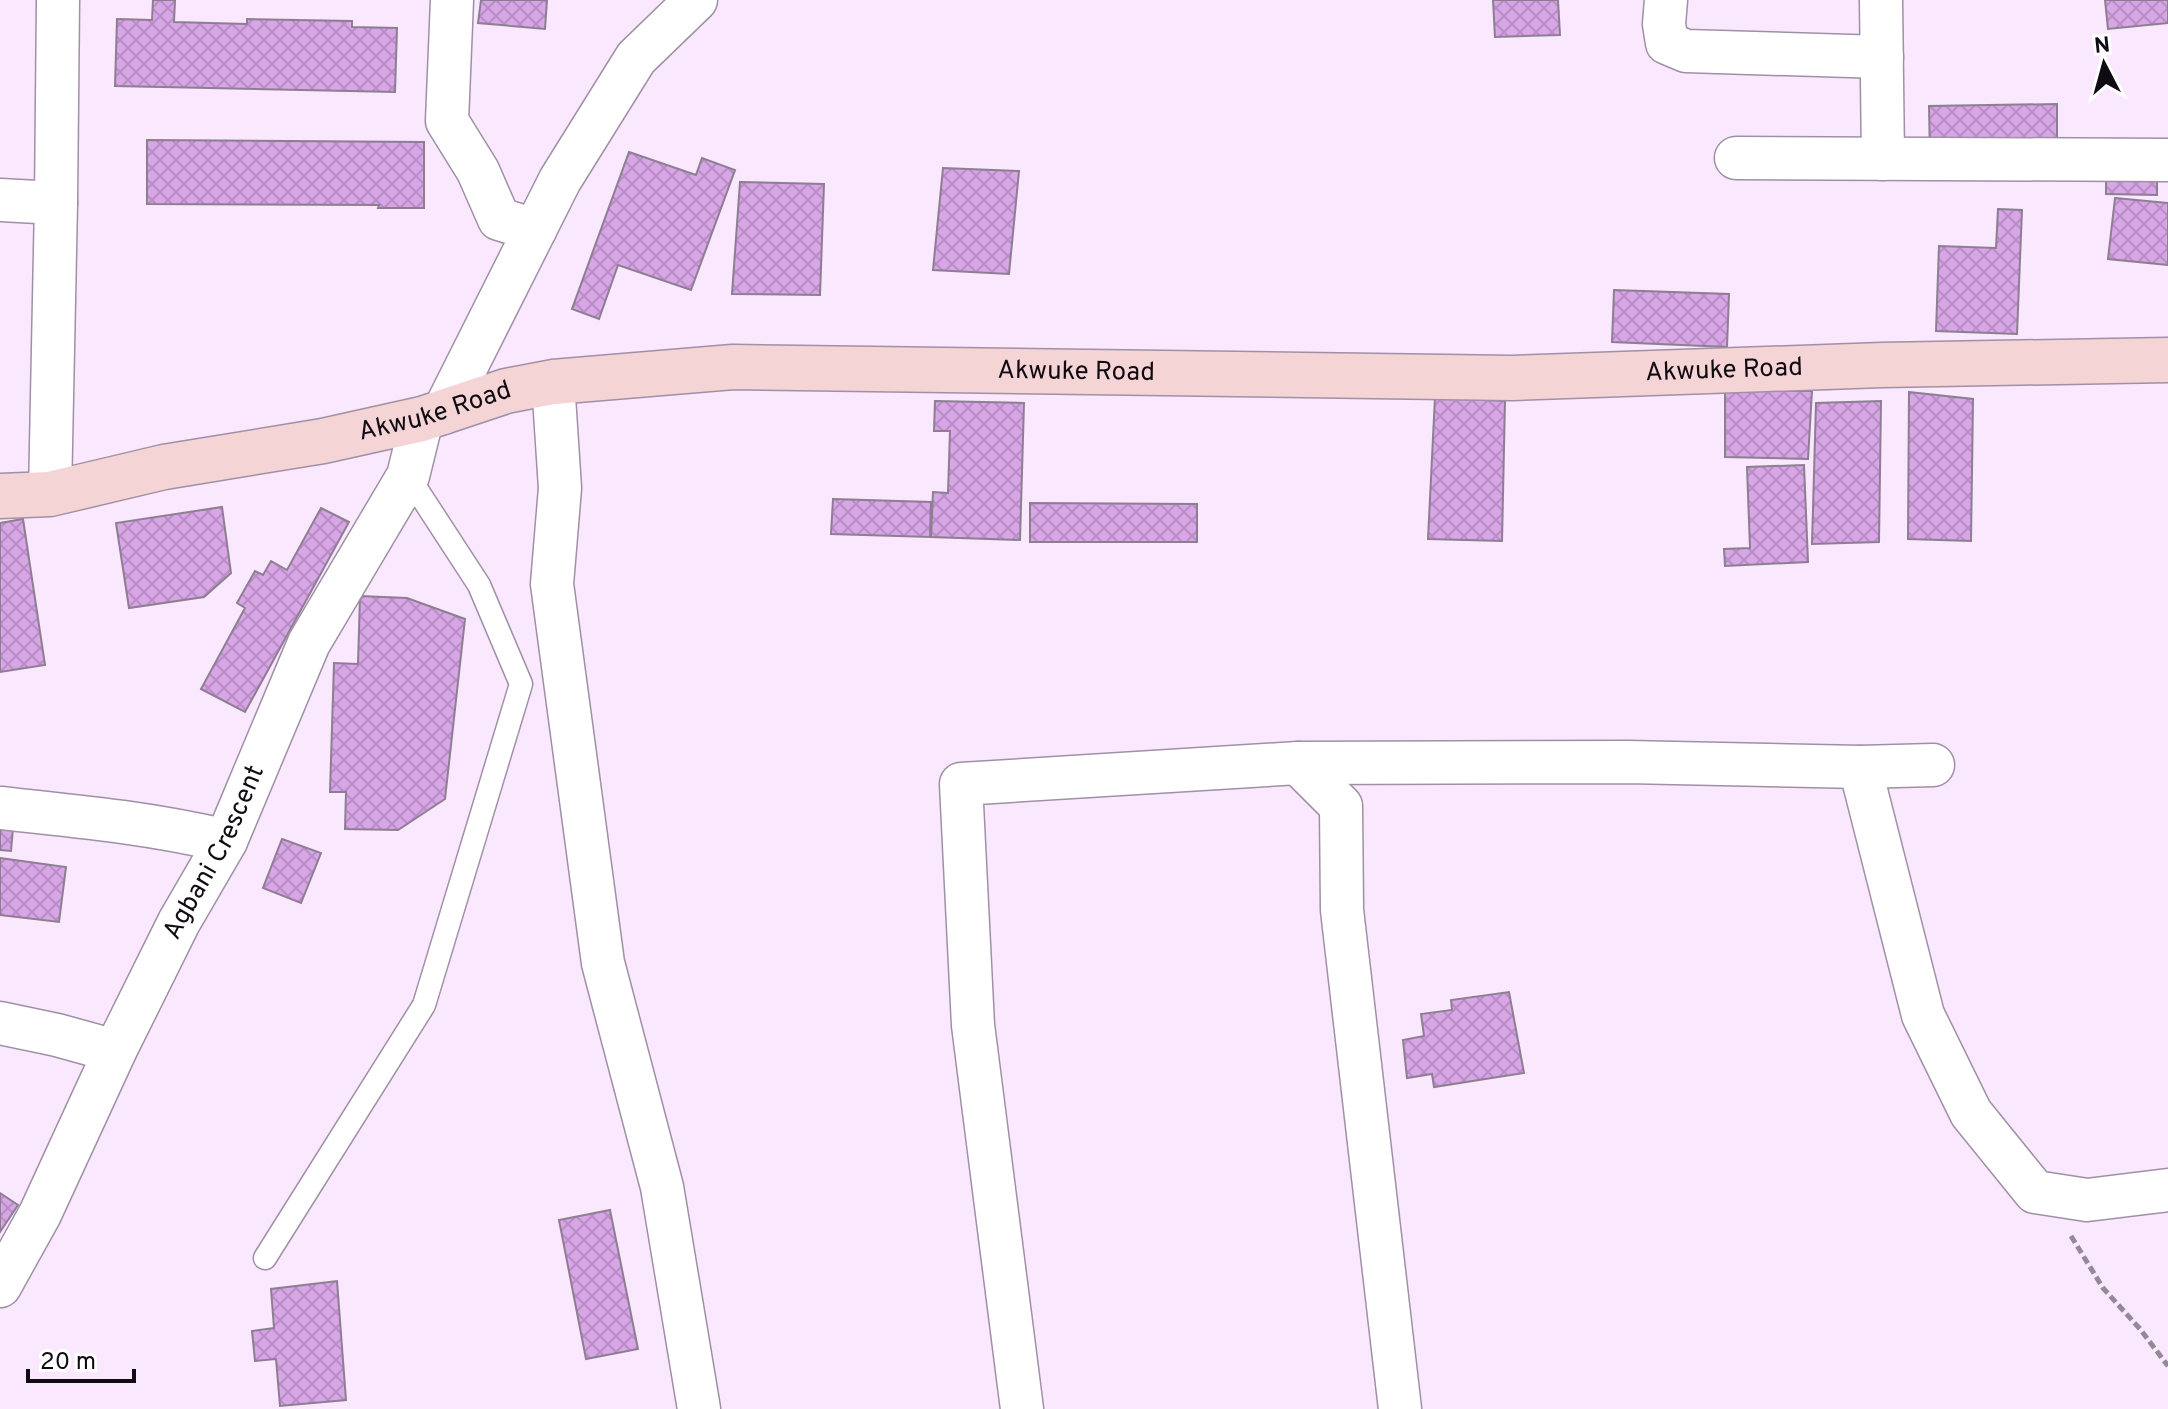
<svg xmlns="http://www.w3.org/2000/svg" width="2168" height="1409" font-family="Overpass,sans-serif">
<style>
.building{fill:url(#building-cross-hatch);stroke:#8d7e92;stroke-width:2}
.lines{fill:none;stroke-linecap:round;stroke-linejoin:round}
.lane-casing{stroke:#a090a5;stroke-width:25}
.street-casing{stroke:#a090a5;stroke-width:45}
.secondary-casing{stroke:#a090a5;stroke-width:47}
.path{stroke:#958998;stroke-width:5;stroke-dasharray:8 4;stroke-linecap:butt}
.lane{stroke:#fff;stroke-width:22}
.street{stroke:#fff;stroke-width:42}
.secondary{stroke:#f4d4d5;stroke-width:44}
.labels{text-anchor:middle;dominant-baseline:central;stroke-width:7;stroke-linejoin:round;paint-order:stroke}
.street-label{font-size:26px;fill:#100b12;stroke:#fff}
</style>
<defs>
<pattern id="building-cross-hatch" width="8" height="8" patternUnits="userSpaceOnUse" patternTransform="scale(2)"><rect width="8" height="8" fill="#d8a5e6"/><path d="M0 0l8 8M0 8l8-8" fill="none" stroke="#b88dc4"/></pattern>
</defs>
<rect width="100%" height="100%" fill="#f9e8fe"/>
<path class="building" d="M153,0H175L174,22L247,24V19L352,21V27L397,28L395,92L115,86L117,19L152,20Z
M481,0H547L545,29L478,23Z
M1493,0H1558L1560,35L1495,37Z
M2105,0H2168V23L2108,29Z
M2057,104V154L1930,155L1929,106Z
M147,140L424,142V208H378L379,205L147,204Z
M629,152L696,175L702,158L735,170L691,290L618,265L599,319L572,309Z
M2106,165L2157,166V195L2106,194Z
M943,168L1019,171L1009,274L933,270Z
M740,182L824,184L820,295L732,294Z
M2115,198L2168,203V265L2108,259Z
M1998,209L2022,210L2017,334L1936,331L1939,246L1996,248Z
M1614,290L1729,294L1727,347L1612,342Z
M1725,391H1812L1808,459L1725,457Z
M1909,392L1973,399L1971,541L1908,539Z
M1435,397L1505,401L1502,541L1428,539Z
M935,401L1024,403L1020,540L931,537L933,492L948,493L950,431H934Z
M1881,401L1879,542L1812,544L1816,403Z
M1804,465L1808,562L1725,566L1724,549L1750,548L1747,467Z
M833,499L931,502L930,537L831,534Z
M1030,503L1197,504V542H1030Z
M222,507L231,573L204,597L129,608L116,523Z
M321,508L349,522L245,712L201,689L245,608L237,603L255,571L263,575L271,561L287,570Z
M23,519L45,665L0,672V523Z
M360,596L407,598L465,619L445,799L398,830L345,829L346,792H330L334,663L358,664Z
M0,826L13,828L11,851L0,850Z
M282,839L321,853L301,903L263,888Z
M0,858L66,867L59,922L0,915Z
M1509,992L1524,1073L1434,1087L1432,1074L1407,1078L1403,1040L1424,1036L1421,1014L1452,1010L1451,1000Z
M0,1193L18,1205L0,1232Z
M610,1210L638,1349L586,1359L559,1220Z
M337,1281L346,1400L280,1406L276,1359L255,1361L252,1331L274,1328L271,1289Z"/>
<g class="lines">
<g class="lane-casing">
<path id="lane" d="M265,1258L424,1005L521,684L479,585L408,476"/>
</g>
<g class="street-casing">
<g id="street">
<path d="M452,0L447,121L478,171L499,219L535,230"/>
<path d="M1666,0L1664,24L1667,43L1686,51L1882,57"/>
<path d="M1881,0L1883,159"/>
<path d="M1736,158L2168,160"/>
<path d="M0,200L56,203"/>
<path d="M553,382L560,488L552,584L603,963L662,1187L699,1409"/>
<path d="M443,413L560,180L636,58L696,0"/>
<path d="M50,494L56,203L58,0"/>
<path d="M1298,763L1341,806L1342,910L1400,1409"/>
<path d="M1860,767L1923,1015L1971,1113L2035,1192L2087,1200L2168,1190"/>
<path d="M0,808C76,816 151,823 226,841"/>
<path d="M0,1023L57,1035L115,1051"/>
<path id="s1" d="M0,1286L40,1214L115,1051L179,922L226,841L309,643L408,476L422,419"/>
<path d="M1022,1409L973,1025L961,784L1298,763L1627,762L1860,767L1933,765"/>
</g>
</g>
<g class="secondary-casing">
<g id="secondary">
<path id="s2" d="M0,496L50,494L164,467L323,441L422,419L506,391L553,382L733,367L1512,378L1882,365L2168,360"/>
</g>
</g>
<path class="path" d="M2071,1236L2103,1288L2140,1329L2168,1366"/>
<use href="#lane" class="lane"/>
<use href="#street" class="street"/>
<use href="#secondary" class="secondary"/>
</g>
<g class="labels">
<g class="street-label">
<text stroke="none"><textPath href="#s2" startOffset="1738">Akwuke Road</textPath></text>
<text stroke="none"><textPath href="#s2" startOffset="1090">Akwuke Road</textPath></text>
<text stroke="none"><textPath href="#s2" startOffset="444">Akwuke Road</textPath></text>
<text stroke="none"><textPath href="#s1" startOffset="484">Agbani Crescent</textPath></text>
</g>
</g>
<g transform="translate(2104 64) rotate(354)" stroke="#ffffff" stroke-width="6" paint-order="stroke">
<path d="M0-6L14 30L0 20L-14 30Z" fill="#100b12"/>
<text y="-12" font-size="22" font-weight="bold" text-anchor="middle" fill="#100b12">N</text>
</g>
<path d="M28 1369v12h106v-12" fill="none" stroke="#100b12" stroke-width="4"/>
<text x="40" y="1369" font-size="24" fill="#100b12" stroke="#ffffff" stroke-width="6" paint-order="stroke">20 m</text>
</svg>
